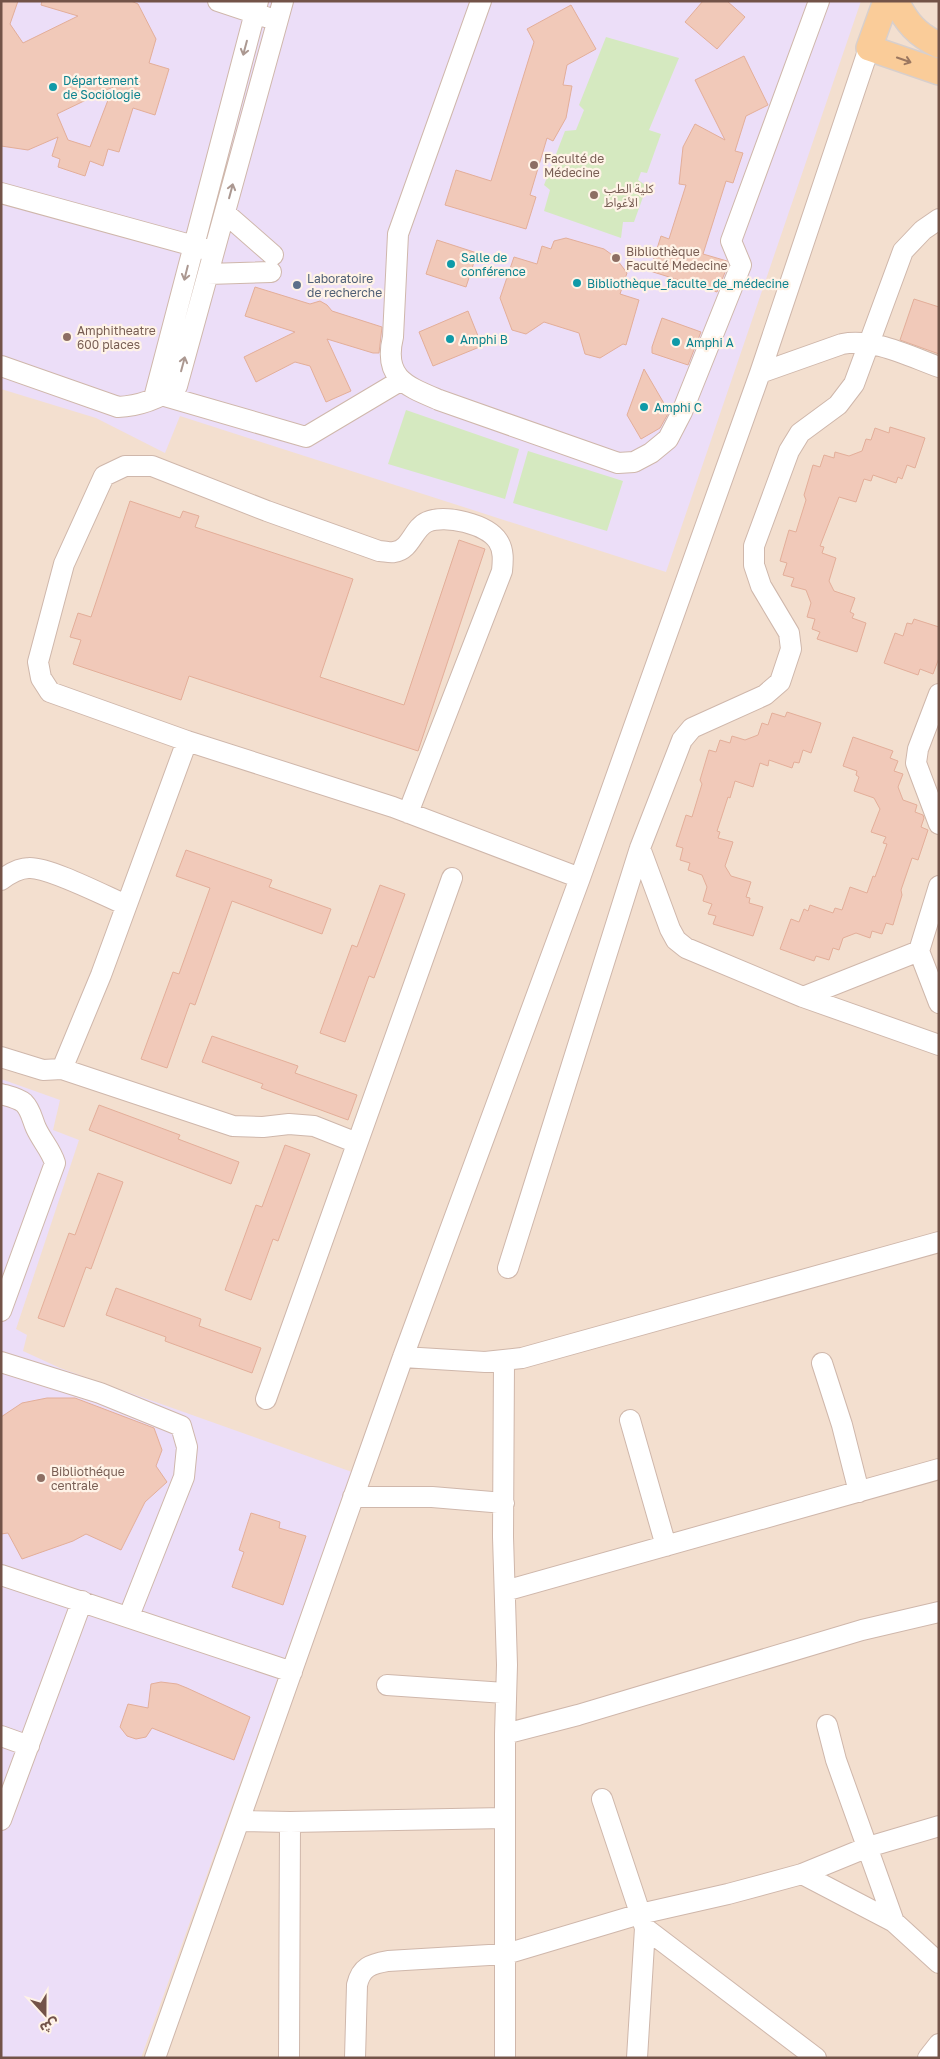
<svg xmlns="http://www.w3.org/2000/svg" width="940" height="2059" font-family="'Golos Text','Noto Sans Arabic',sans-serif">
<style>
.residential{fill:#f3dfcf}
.education{fill:#ecdef8}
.green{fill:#d5e9c0}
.building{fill:#f1c9b9;stroke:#e3ae99;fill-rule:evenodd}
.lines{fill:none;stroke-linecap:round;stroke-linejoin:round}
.minor-casing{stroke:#cfb7ab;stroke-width:22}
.major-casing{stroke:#d8cfcc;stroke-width:28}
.minor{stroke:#fff;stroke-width:20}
.major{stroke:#facc99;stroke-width:25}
.oneway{stroke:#ab9891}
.oneway2{stroke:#9c7760}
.culture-dot{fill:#0f9aa8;stroke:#fff3e7;stroke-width:2}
.education-dot{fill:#8d6e63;stroke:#fff3e7;stroke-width:2}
.service-dot{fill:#5c6f8a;stroke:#fff3e7;stroke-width:2}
.labels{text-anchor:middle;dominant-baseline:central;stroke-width:4.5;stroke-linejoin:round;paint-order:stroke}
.culture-label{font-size:12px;fill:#0d838f;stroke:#fff3e7;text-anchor:start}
.education-label{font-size:12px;fill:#785e54;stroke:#fff3e7;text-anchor:start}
.service-label{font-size:12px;fill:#4e5e75;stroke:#fff3e7;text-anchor:start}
</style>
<rect width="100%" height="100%" fill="#fcefe1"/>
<path class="residential" d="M1,1H939V2058H1Z"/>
<path class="education" d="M1,1H861L666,572L180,416L165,453L96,418L1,389Z
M1,1079L60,1100L53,1130L79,1140L16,1329L27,1335L23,1351L60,1368L352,1472L141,2058H1Z"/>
<path class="green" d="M606,37L679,58L649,130L661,134L647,173L641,172L638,180L647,186L634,222H623L621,238L544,211L550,190L544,185L565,131L576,130L584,110L579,105Z
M406,410L519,449L505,499L388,464Z
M528,451L623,481L607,531L513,503Z"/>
<path class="building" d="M1,1H18L10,24L23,43L78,16L41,5L42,1H131L138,4L156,39L149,63L169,69L155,115L133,108L119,152L108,149L103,166L90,161L85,176L58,167L60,159L52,156L58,137L28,150L1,146ZM113,87L90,147L68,140L57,114Z
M703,1H727L745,17L717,49L685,22Z
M571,5L596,49L567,65L563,85L572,86L566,118L553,141L547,138L530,195L536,197L526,229L445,205L456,170L491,181L534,42L527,29Z
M744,56L768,105L746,116L735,151L743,153L733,183L726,181L703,254L727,261L728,265L717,292L650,271L661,236L669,239L686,185L679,184L683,147L695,124L725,140L695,80Z
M566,238L604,249L615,257L627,273L620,294L639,300L626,345L623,344L600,358L585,354L579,333L544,322L526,334L512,330L500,298L514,257L537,264L542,246L551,249L554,241Z
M437,240L477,253L466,287L426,274Z
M255,287L310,304L320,301L327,305L332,311L382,327L379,353H373L327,339L351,391L326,402L310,366L295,362L256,382L244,357L295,332L245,316Z
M914,299L939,307V354L900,340Z
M468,311L482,346L433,366L419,332Z
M662,318L701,332L688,365L652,353V347Z
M644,369L669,412L660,428L641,439L627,415Z
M890,427L925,438L915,468L907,465L902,479L898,477L896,483L873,475L871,481L864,479L856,502L839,497L820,546L824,547L822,553L836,558L829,581L834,591L855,598L850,612L854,614L852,618L866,623L857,652L817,639L820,632L812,629L815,619L807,617L811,603L806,590L791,586L794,578L783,575L787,563L780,561L789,530L796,532L806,500L804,495L813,465L820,467L824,455L834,458L835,452L849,456L862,451L866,439L871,440L875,428L889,433Z
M130,501L180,518L183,511L199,516L195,527L353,579L320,677L404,705L459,540L485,549L418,751L189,676L181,700L73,664L81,640L70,637L78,613L91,617Z
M914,619L939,627V658L933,674L920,669L918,675L884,663L895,633L903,636L907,623L912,624Z
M787,712L821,723L811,753L803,750L799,763L794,762L792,768L769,760L768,766L760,763L753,787L735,781L730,798L728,797L717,831L720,832L718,838L733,842L725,866L731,876L751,882L746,897L750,898L749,903L763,907L753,936L713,924L716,916L708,914L712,904L703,901L707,887L702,875L688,870L690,863L680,860L683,848L676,846L686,815L692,817L702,784L700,780L709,750L716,752L720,740L730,743L732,736L745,740L758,735L762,723L768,725L772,713L785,717Z
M853,737L893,751L890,758L898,761L894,771L903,774L898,787L903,800L917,805L915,812L923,815L924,818L921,827L928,830L918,860L912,858L901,890L902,895L893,925L886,923L882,934L872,931L870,938L856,933L843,938L839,950L833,948L829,960L816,956L814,961L780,949L791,919L799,922L804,909L808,911L810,905L833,913L835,908L842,910L850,887L867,893L873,876L875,877L887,844L883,843L886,837L871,832L880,809L874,798L854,791L859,777L856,775L857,771L843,766Z
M186,850L272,880L269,887L331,909L322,934L232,901L195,1005L190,1003L167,1068L141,1059L173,972L179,974L210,888L176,876Z
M380,885L405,894L374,978L369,976L345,1042L320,1033L352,945L357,947Z
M212,1036L298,1066L295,1073L357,1095L348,1120L261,1088L263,1084L202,1062Z
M99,1105L180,1135L178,1139L239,1162L231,1184L89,1130Z
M285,1145L310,1154L278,1241L273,1239L251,1300L225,1290L256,1205L262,1207Z
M98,1173L123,1182L91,1269L86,1267L64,1327L38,1318L69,1233L75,1235Z
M116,1288L201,1319L199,1326L261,1348L252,1373L165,1341L166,1337L106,1315Z
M47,1398H75L154,1428L162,1450L156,1466L167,1482L145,1502L121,1550L86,1534L73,1541L22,1559L8,1533L1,1534V1417L22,1403Z
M251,1513L280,1522L279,1528L306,1536L283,1605L232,1587L244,1552L239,1550Z
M161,1682L177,1684L187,1688L250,1717L234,1760L152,1728L146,1737L136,1739L127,1736L120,1727L128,1704L148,1708L151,1684Z"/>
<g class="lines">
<g class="minor-casing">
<path id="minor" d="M218,1L266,17
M481,1L398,234L393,337C383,378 406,386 439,400L618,463L634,462L651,453L668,439L682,412L741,265L731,241L819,1
M1,193L205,249
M225,213L273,255
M208,274L271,272
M1,366L118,407C139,406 160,398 177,386L283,1
M760,373L842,344C875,338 908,356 939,367
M161,395L306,437L400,381
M154,398L258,1
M939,694L918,749L916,763L939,824
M408,813L502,571C503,561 504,550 498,541C487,524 445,514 427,522C413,528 411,550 394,552C390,553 384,551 379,551L267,511L152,466H125L104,476L64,564L38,662L41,678L50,692L187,741L393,807L580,878
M640,848L670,929L676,940L686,948L803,997L939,1045
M1,880C9,874 19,868 29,868C49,867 105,896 126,905
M919,951L939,1003
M803,997L919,951L939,886
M1,1057L43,1070L62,1069L101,975L187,741
M62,1069L233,1126L263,1127L289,1124L314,1126L357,1143
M1,1094C8,1096 18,1098 24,1103C31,1110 32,1119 36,1128C42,1141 51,1150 55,1163L1,1311
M508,1268L640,848L682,740L692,728L765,695L780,682L791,649L789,633L761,586L754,565V546L789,451L800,433L838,405L854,384L903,251L923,230L939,219
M403,1357L485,1362L522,1358L939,1242
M504,1361L503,1537L507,1665L505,1734L578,1715L862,1630L939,1612
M1,1362L100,1393L181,1426L187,1447L184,1477L129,1616
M822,1363L842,1425L859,1492
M266,1399L452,878
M630,1420L666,1546
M353,1497H432L504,1503
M1,1575L292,1672
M505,1591L939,1469
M387,1685L505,1693
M827,1725L836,1760L894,1922
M1,1736L29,1746
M602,1799L645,1928L637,2058
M1,1820L82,1601
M240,1821L290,1822L505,1818
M802,1874L894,1922L939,1963
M645,1928L816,2058
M155,2058L403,1357L580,878L760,373L869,48
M289,2058L290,1822
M355,2058L357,1985C361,1967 371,1964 388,1961L506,1954L640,1914L728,1894L802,1874L868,1847L939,1826
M505,2058V1734
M928,2058L939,2044"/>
</g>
<g class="major-casing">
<path id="major" d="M886,1L869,48L939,72
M896,1C906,22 917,35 939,45"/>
</g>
<use href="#minor" class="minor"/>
<use href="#major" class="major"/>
</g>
<defs><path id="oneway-shaft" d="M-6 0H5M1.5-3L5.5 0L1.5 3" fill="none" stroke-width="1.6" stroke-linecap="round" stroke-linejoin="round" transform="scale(1.25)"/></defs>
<g class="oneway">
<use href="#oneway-shaft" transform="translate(245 48) rotate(105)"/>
<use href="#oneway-shaft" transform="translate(231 191) rotate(-75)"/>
<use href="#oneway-shaft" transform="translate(186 273) rotate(104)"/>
<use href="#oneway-shaft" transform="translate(183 364) rotate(-75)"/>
</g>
<use class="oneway2" href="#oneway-shaft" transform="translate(904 60) rotate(19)"/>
<g class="culture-dot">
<circle cx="53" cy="87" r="5"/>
<circle cx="451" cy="264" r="5"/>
<circle cx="577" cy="283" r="5"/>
<circle cx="450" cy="339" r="5"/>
<circle cx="676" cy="342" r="5"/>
<circle cx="644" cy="407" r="5"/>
</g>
<g class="education-dot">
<circle cx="534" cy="165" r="5"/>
<circle cx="594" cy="195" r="5"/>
<circle cx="616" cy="258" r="5"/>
<circle cx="67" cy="337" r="5"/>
<circle cx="41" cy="1478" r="5"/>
</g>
<circle class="service-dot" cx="297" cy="285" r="5"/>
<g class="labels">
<g class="culture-label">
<text x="63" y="80">Département<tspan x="63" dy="14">de Sociologie</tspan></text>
<text x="461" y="257">Salle de<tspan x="461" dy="14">conférence</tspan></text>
<text x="587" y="283">Bibliothèque_faculte_de_médecine</text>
<text x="460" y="339">Amphi B</text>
<text x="686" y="342">Amphi A</text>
<text x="654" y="407">Amphi C</text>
</g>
<g class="education-label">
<text x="544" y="158">Faculté de<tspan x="544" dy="14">Médecine</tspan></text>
<text x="604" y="188">كلية الطب<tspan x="604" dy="14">الأغواط</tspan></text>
<text x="626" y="251">Bibliothèque<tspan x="626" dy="14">Faculté Medecine</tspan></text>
<text x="77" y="330">Amphitheatre<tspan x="77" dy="14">600 places</tspan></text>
<text x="51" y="1471">Bibliothéque<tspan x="51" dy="14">centrale</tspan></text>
</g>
<g class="service-label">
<text x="307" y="278">Laboratoire<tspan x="307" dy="14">de recherche</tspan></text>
</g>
</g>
<rect width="940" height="2059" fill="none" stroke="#735348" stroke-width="5"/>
<g transform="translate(45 2014) rotate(159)" stroke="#fff3e7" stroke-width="4" paint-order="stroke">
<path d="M0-4L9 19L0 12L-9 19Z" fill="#735348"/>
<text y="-8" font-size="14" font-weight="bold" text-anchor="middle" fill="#735348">ش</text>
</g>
</svg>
